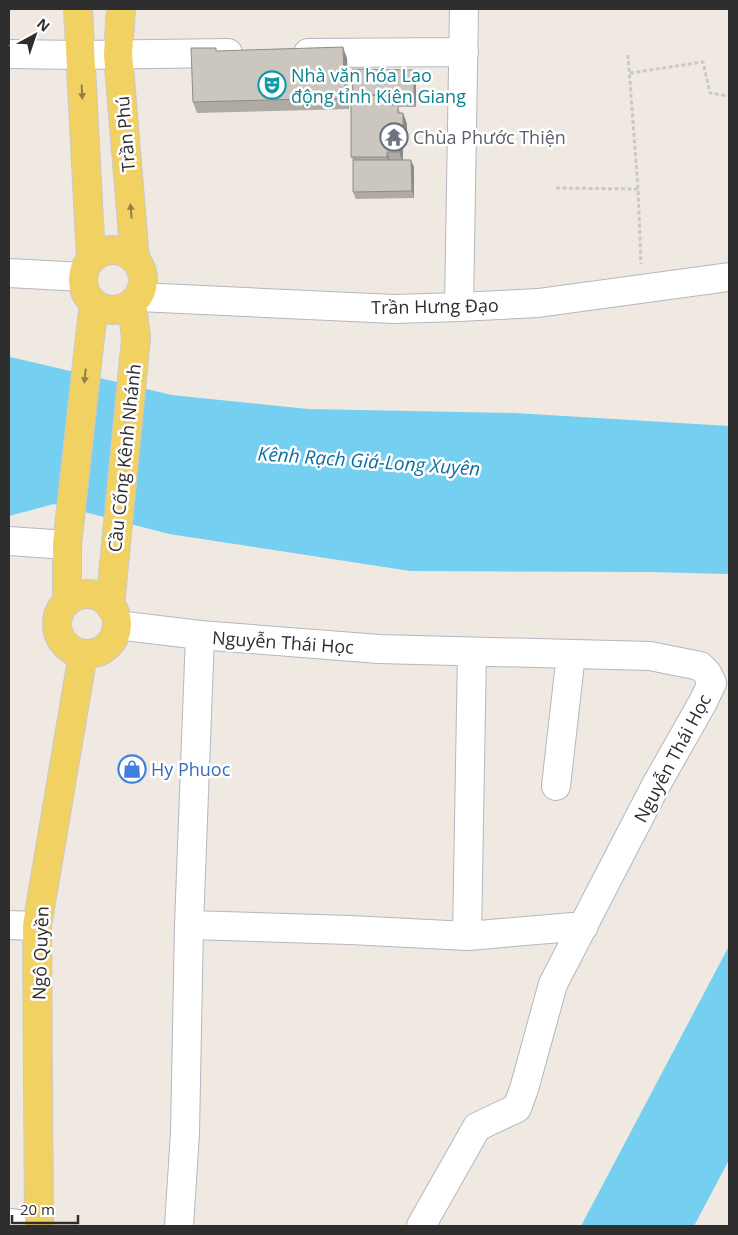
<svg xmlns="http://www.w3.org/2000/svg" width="738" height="1235" font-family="'Open Sans',sans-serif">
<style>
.water{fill:#75cff0}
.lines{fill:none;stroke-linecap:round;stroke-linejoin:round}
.minor-casing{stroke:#b4b7c1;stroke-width:30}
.major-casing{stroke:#c9c9c9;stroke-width:30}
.path{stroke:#c9c9c9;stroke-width:3;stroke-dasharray:4 2.5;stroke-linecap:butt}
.minor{stroke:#fff;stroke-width:28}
.major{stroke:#f2d163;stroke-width:28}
.wall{fill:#afaba4}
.shaded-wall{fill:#8e8b86}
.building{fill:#cbc7bf;stroke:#8e8b86}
.oneway{fill:#908048}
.labels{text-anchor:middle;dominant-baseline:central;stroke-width:5;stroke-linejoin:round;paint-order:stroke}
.culture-label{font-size:18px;fill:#0d838f;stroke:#fff;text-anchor:start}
.street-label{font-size:18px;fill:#2e2e2e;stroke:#fff}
.worship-label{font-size:18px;fill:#5b616d;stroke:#fff;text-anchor:start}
.shop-label{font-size:18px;fill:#366cbe;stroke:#fff;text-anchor:start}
.water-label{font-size:19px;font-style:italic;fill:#0d6fa3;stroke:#fff}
</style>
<rect width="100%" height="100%" fill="#efe9e1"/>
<path class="water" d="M9,357L19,359L172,395L308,409L515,413L729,426V574L650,572L410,571L169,534L54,504L9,516Z
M729,946V1160L694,1226H581Z"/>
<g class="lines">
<g class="minor-casing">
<path id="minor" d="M308,53L464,52
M9,54L80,55L228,53
M9,273L83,277
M139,297L394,309L459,307L538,303L729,277
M459,307L464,9
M9,541L67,545
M117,625L200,635L379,649L650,656L700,666L707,673L712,683L703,702L656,785L553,984L524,1089L517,1108L477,1127L421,1226
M556,786L571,654
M9,925L37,926
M189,925L350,930L467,936L584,926
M467,936L472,652
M9,1223L36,1226
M179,1226L185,1133L189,925L200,635"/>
</g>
<g class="major-casing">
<path id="major" d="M78,9L91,259
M121,9L118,54L135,259
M83 280a30 30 0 1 1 60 0a30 30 0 1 1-60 0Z
M57 624a30 30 0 1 1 60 0a30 30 0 1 1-60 0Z
M67,602V545L91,328L94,303
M110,606L136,338L132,304
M39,1226L37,926L83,654"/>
</g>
<path class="path" d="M628,55L638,189L641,264
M630,73L703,62L710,93L729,96
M556,188L638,189"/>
<use href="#minor" class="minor"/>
<use href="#major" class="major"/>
</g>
<path class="wall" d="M217,51L347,58L349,109L197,113L193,102Z
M416,77V107H398L400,113H403L407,124V145H403V160L414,167V198L356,199L353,192V160L351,157L353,95Z"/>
<path class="shaded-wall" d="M343,47L347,58L349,109L345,98Z
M414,70L416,77V107L414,99Z
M385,95L389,106L385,105Z
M403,113L407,124V145L403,134Z
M399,134L403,145V163L399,152Z
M387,152L391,163V168L387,157Z
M411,160L414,167V198L412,191Z"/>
<path class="building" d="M343,47L345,98L193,102L191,48H216V51Z
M352,69L414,70V99H387L385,95H353Z
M351,95H385V105H398V113H403V134H399V152H387V157H351Z
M353,160H411L412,191L353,192Z"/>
<defs><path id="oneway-solid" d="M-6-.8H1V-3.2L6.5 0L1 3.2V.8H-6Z" transform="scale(1.25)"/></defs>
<g class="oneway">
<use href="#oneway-solid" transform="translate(82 92) rotate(87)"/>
<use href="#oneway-solid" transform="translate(131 211) rotate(-95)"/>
<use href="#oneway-solid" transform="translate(85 376) rotate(96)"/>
</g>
<defs>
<g id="theatre-ring" transform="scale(1.4375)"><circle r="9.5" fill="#fff" stroke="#0f9aa8" stroke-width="1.5"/><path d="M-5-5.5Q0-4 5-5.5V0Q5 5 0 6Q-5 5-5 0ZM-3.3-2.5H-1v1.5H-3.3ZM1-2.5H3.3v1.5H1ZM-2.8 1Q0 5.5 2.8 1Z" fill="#0f9aa8"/></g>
<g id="temple-ring" transform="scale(1.4375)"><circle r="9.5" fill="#fff" stroke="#6b7280" stroke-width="1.5"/><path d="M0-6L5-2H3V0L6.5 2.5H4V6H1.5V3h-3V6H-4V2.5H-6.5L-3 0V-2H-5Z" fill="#6b7280"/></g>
<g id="shop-ring" transform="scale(1.4375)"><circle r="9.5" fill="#fff" stroke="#3f7fe0" stroke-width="1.5"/><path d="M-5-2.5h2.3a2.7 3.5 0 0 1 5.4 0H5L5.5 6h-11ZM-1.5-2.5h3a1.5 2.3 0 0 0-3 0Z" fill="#3f7fe0"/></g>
</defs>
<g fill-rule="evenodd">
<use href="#theatre-ring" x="272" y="85"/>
<use href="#temple-ring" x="394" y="137"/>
<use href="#shop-ring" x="132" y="769"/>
</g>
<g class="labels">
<g class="culture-label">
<text x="291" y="75">Nhà văn hóa Lao<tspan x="291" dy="21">động tỉnh Kiên Giang</tspan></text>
</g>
<g class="street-label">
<text transform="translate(125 134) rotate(-95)">Trần Phú</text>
<text transform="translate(435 306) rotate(-1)">Trần Hưng Đạo</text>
<text transform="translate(124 458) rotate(-84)">Cầu Cống Kênh Nhánh</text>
<text transform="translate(283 642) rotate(4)">Nguyễn Thái Học</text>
<text transform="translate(672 758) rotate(-62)">Nguyễn Thái Học</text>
<text transform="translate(40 953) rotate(-88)">Ngô Quyền</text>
</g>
<g class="worship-label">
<text x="413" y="137">Chùa Phước Thiện</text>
</g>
<g class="shop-label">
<text x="151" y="769">Hy Phuoc</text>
</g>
<g class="water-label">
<text transform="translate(369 461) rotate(4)">Kênh Rạch Giá-Long Xuyên</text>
</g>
</g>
<rect width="738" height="1235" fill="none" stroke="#2e2e2e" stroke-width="20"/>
<g transform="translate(35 35) rotate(40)" stroke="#ffffff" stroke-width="4" paint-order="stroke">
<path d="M0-4L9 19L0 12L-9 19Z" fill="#2e2e2e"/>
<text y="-8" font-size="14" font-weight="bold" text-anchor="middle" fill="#2e2e2e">N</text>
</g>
<path d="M12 1215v8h66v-8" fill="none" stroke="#2e2e2e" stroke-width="2.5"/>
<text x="20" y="1215" font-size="15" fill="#2e2e2e" stroke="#ffffff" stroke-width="4" paint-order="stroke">20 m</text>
</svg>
